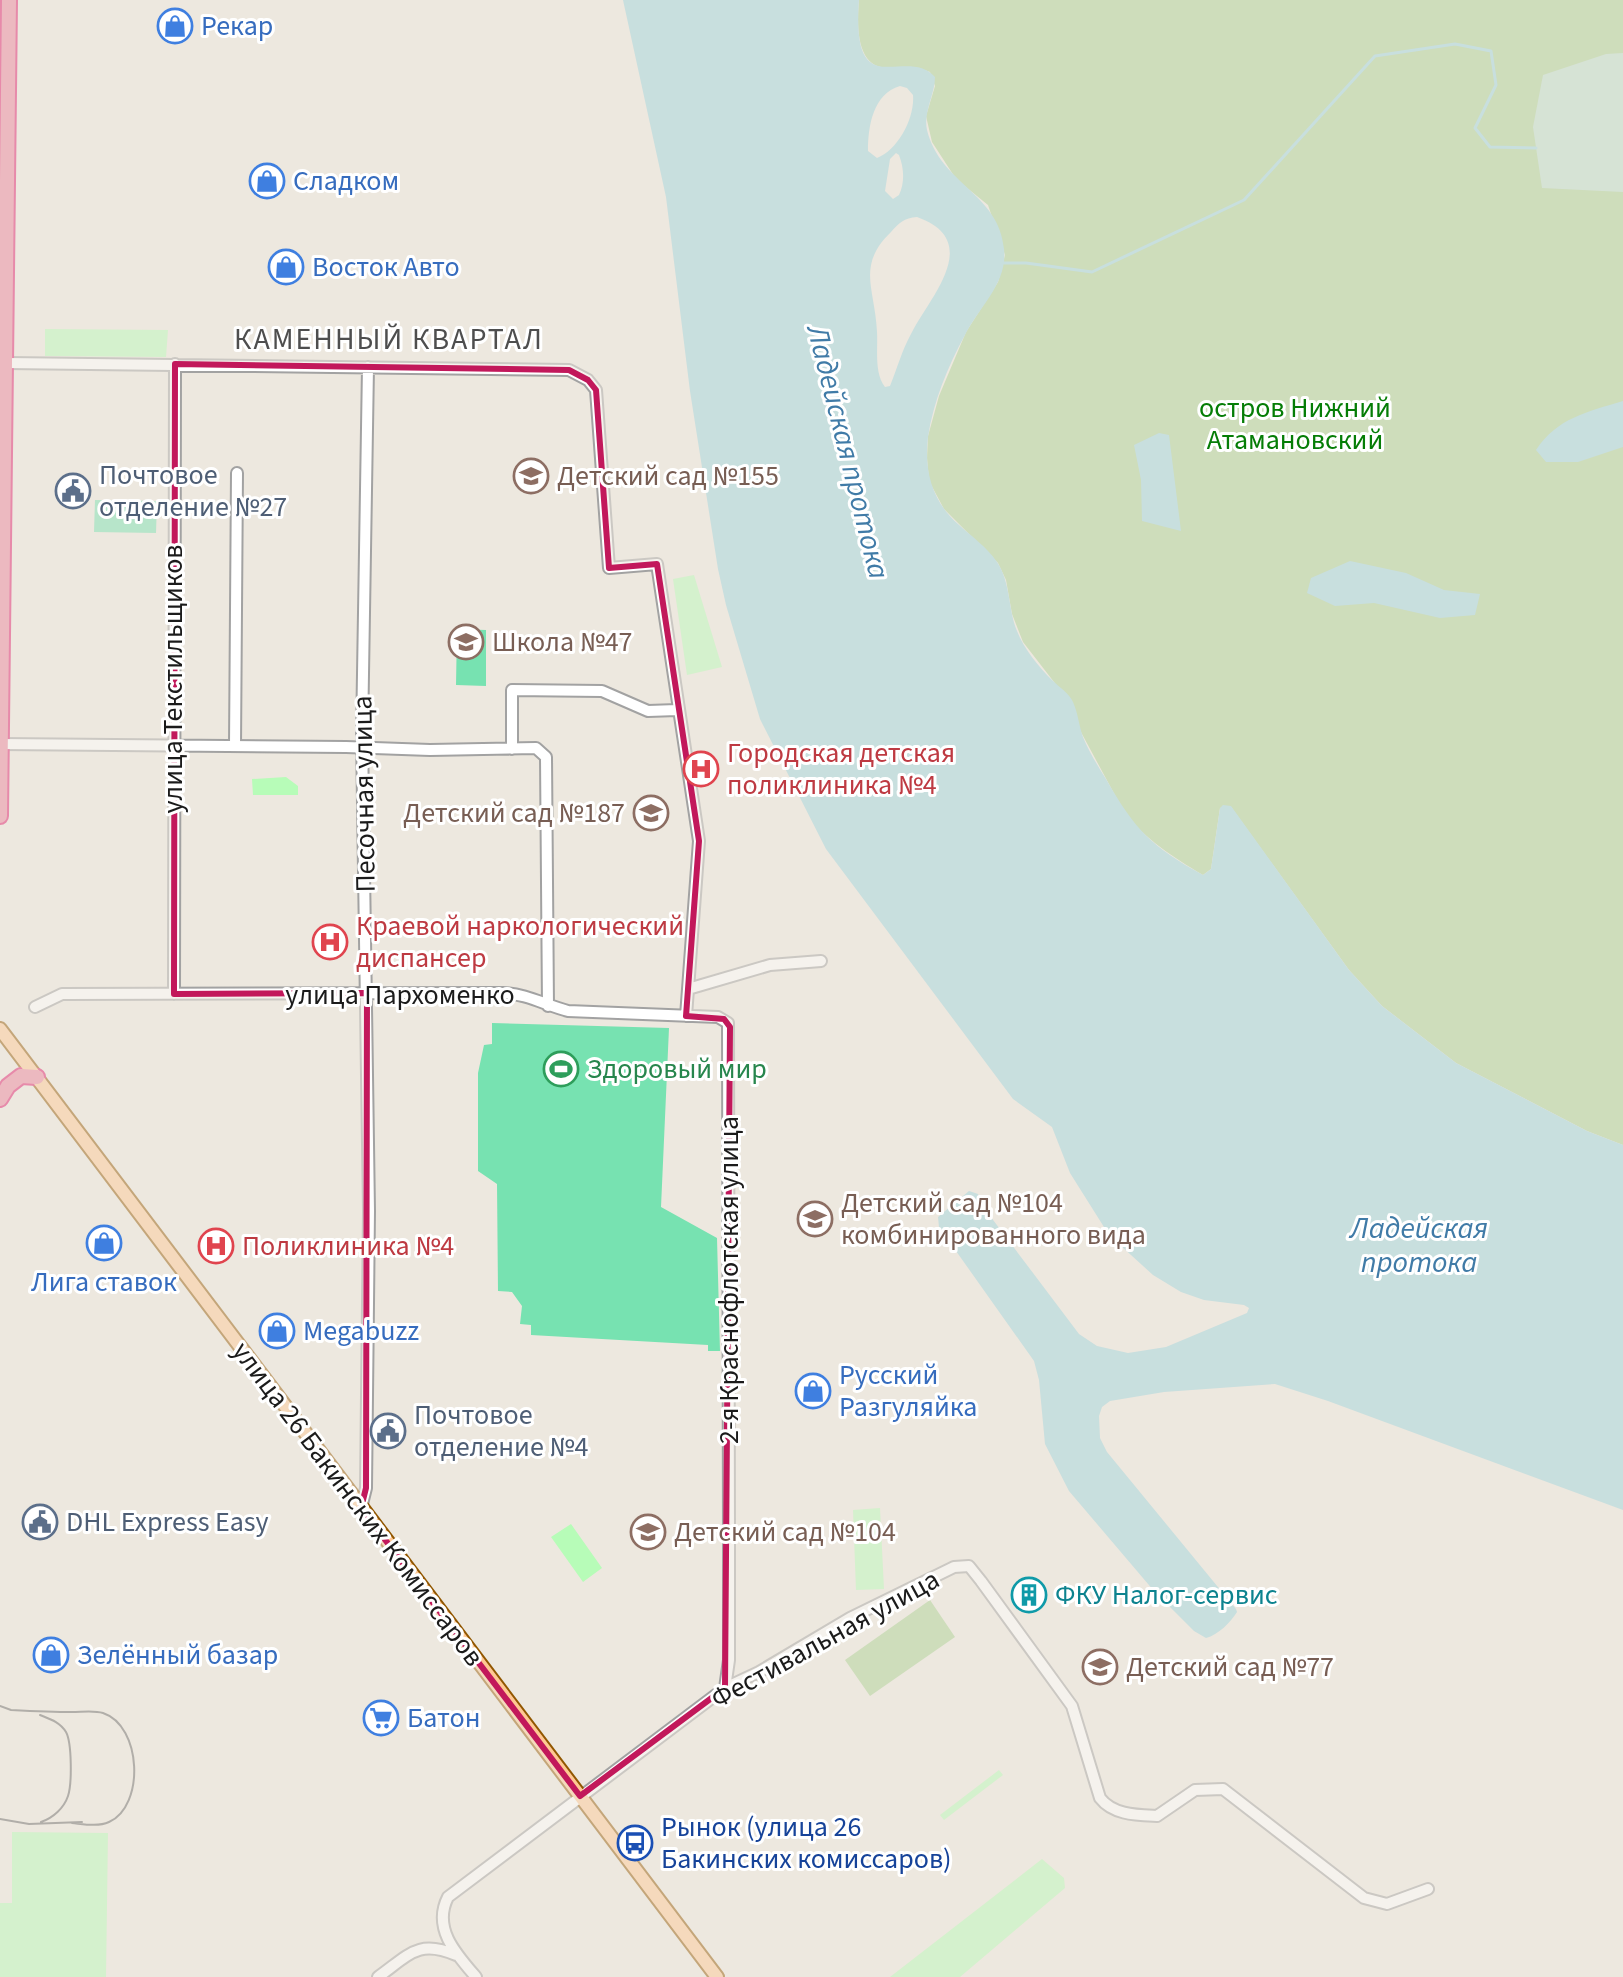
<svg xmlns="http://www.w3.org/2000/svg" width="1623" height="1977" font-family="'Source Sans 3',sans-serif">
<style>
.forest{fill:#a8d091}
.wetland{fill:#bbddcb}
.park{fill:#b7fcb8}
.pitch{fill:#77e2b1}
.water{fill:#9cd4de;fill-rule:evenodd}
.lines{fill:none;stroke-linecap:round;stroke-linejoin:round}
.stream{stroke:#9cd4de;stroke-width:3}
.minor-casing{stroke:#a2a2a2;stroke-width:14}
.major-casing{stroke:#925700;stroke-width:16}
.highway-casing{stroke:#df196b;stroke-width:18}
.minor{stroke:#fff;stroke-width:10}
.major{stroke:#ffc893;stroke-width:12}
.highway{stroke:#eb819c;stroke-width:14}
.tram{stroke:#696969;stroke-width:2}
.marked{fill:none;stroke:#c2185b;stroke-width:6;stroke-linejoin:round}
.labels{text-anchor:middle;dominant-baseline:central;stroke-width:6;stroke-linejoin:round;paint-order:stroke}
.shop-label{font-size:28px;fill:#366cbe;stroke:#fff;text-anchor:start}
.park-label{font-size:28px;fill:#057d06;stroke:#fff}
.service-label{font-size:28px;fill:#4e5e75;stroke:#fff;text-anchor:start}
.education-label{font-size:28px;fill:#785e54;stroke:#fff;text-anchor:start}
.street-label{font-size:28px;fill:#1b1b1b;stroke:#fff}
.health-label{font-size:28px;fill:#be3a42;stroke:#fff;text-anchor:start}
.leisure-label{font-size:28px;fill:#27864d;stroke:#fff;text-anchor:start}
.culture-label{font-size:28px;fill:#0d838f;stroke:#fff;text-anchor:start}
.transit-label{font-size:28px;fill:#164399;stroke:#fff;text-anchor:start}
.neighbourhood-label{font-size:30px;letter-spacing:2px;fill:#4e4e4e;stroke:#fff}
.water-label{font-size:30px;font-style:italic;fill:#407ba7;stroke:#fff}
</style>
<rect width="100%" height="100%" fill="#ede8df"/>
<path class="forest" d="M859,0H1623V1145L1587,1131L1456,1063L1382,1006L1349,970L1231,807L1220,808L1211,869L1203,875C1173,857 1146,840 1124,812L1054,682L1023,642L1012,614L1006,580L998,563L944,509L929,481L927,458L928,436L939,396L966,332L998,282L1005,255L988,205L956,179L932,142L926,116L935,86L930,72C915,66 902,68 887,68C855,67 857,23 859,0Z
M930,1600L955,1637L870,1696L845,1660Z"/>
<path class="wetland" d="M1623,53V192L1542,188L1533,127L1543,75L1606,54Z"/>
<path class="park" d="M45,329L168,330L166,357L45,356Z
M694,575L722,667L687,675L673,579Z
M286,777L298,786V795H253L252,779Z
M880,1508L884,1589L856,1590L853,1510Z
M571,1524L602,1568L583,1582L551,1537Z
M999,1770L1003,1775L944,1820L940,1815Z
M12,1832L108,1833L106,1977H0V1903H12Z
M1042,1859L1064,1878L1065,1888L960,1977H890Z"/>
<path class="pitch" d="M95,500L157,501L156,533L94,532Z
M457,629L486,630V686L456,685Z
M492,1023L669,1028L661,1207L717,1238L720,1351H708V1345L531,1335V1325L520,1324L522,1306L512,1292L498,1291L497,1184L478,1171V1073L484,1045L492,1044Z"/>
<path class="water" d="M623,0H859C851,108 906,44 935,77C935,95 923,112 927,130C940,184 999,193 1004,249C1008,283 979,307 965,335C948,366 933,402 928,437C924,471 932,501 958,524C971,536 987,547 997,562C1011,583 1008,609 1017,631C1024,649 1039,667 1052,680C1059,687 1069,693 1073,702C1078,713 1079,726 1083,737C1089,752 1098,766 1106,779C1135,830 1152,847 1203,875L1211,869L1220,808L1223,805L1231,806L1349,970L1382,1006L1456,1063L1587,1131L1623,1145V1510L1328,1401L1275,1384L1164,1392L1110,1401L1102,1407L1099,1416L1100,1438L1107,1452L1236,1609L1237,1612C1231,1622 1218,1635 1206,1638L1194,1631L1154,1591L1069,1491L1045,1444L1039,1380L1034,1361L939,1227L938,1217L969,1191L978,1194L981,1204L1079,1334L1097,1346L1128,1353L1166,1347L1247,1313L1249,1308L1244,1305L1204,1300L1181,1292L1153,1275L1109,1235L1070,1173L1052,1127L1013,1099L826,849L760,719L726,605L718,569L690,391L666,197ZM900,86L907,88L913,95C915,118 898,150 877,158L868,151C868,126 873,94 900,86ZM896,153L899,155C904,168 905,182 899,195L893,199L885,191L890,159ZM917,217C985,241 929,298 911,334C902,350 897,369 890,386L885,387C874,373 878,349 877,332C875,288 856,266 891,232C899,223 904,218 917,217Z
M1623,401V447L1578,462H1546L1536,450C1557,418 1587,412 1623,401Z
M1159,433L1169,435L1181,531L1142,521L1141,480L1134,445Z
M1350,561L1406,573L1444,590L1480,594L1475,615L1440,618L1374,603L1335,606L1307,593L1311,578Z"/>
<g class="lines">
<path class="stream" d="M1004,263H1026L1092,272L1244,200L1375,56L1455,44L1491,51L1496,85L1475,128L1490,147L1536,148"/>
<g class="minor-casing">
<path id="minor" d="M6,363L569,370L588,380L596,390L609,568L657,564L699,841L686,1016
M0,744L346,747L430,750L536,748L546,757L548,1006
M235,746L237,473
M512,749V690L602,691L648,711L677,710
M688,989L770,965L821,961
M174,994L175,364
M35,1007L62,994L503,993C527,994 545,1005 568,1011L718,1017L728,1023L729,1540V1660L725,1688
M361,1508L366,1488L369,1211L362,735L368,367
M378,1977C409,1955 418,1939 456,1955
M476,1977C456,1954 432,1928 448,1897L725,1688L759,1672L850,1618L954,1567L969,1566L981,1581L1072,1706L1100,1798C1113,1815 1137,1815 1157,1816L1195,1790L1223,1789L1364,1898L1387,1904L1428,1889"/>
</g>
<g class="major-casing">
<path id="major" d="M0,1029L717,1977"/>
</g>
<g class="highway-casing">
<path id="highway" d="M0,816L9,0
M0,1099L8,1086L21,1076L37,1077"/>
</g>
<use href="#minor" class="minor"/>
<use href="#major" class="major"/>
<use href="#highway" class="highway"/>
<path class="tram" d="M0,1706L11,1710C31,1711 52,1712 72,1712C82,1712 94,1710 103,1713C142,1726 145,1806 109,1822C98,1827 83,1824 72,1823
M40,1715C50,1719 60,1722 66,1732C72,1743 72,1784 68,1796C64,1808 53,1818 41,1822
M0,1819L29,1824L82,1822"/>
</g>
<path d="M0 0H1623V1977H0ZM175,364L569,370L588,380L596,390L609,568L657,564L699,841L686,1016L724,1019L730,1027L725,1688L580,1796L361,1508L366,1488L367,993L174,994Z" fill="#ede8df" fill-opacity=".55" fill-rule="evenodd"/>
<path class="marked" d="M175,364L569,370L588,380L596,390L609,568L657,564L699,841L686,1016L724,1019L730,1027L725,1688L580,1796L361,1508L366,1488L367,993L174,994Z"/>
<defs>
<g id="shop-ring" transform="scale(1.8)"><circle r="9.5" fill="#fff" stroke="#3f7fe0" stroke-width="1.5"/><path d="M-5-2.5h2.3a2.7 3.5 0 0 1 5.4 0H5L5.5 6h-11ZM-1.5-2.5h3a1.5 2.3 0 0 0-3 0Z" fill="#3f7fe0"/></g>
<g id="school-ring" transform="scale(1.8)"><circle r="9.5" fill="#fff" stroke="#8d6e63" stroke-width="1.5"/><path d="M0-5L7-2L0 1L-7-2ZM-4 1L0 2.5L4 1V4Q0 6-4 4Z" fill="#8d6e63"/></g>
<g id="civic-ring" transform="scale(1.8)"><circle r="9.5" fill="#fff" stroke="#5c6f8a" stroke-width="1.5"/><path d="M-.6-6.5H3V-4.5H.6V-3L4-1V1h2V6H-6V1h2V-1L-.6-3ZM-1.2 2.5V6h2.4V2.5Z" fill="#5c6f8a"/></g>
<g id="hospital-ring" transform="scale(1.8)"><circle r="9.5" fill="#fff" stroke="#e0444e" stroke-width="1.5"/><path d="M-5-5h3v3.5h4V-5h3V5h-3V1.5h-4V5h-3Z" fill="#e0444e"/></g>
<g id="stadium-ring" transform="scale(1.8)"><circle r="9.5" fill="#fff" stroke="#2e9e5b" stroke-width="1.5"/><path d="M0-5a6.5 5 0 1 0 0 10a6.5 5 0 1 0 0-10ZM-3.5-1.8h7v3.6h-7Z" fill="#2e9e5b"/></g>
<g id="building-ring" transform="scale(1.8)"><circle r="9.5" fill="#fff" stroke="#0f9aa8" stroke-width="1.5"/><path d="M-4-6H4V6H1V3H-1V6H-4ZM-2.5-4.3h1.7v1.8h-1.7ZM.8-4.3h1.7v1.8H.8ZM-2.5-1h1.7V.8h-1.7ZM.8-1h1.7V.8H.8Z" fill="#0f9aa8"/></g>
<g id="supermarket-ring" transform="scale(1.8)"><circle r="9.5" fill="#fff" stroke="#3f7fe0" stroke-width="1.5"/><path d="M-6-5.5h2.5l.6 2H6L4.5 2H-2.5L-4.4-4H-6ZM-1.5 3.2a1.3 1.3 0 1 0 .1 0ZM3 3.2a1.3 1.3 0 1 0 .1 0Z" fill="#3f7fe0"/></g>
<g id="bus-ring" transform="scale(1.8)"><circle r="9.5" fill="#fff" stroke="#1a4fb4" stroke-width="1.5"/><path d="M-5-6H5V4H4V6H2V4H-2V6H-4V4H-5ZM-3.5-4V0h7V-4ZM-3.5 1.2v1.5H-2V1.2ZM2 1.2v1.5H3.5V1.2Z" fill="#1a4fb4"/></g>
</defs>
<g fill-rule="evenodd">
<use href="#shop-ring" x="175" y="26"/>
<use href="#shop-ring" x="267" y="181"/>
<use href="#shop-ring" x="286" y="267"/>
<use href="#school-ring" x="531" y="476"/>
<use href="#civic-ring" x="73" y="491"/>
<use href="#school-ring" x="466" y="642"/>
<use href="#hospital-ring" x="701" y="769"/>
<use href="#school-ring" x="651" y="813"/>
<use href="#hospital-ring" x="330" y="942"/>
<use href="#stadium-ring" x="561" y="1069"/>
<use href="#school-ring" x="815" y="1219"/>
<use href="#shop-ring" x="104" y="1243"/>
<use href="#hospital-ring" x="216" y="1246"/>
<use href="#shop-ring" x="277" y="1331"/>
<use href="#shop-ring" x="813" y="1391"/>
<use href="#civic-ring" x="388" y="1431"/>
<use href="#civic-ring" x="40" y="1522"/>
<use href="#school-ring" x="648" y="1532"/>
<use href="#building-ring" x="1029" y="1595"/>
<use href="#shop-ring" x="51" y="1655"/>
<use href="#school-ring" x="1100" y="1667"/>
<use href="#supermarket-ring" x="381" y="1718"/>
<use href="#bus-ring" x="635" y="1843"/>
</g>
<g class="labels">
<g class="shop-label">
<text x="201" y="26">Рекар</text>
<text x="293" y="181">Сладком</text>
<text x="312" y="267">Восток Авто</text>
<text x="104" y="1282" text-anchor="middle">Лига ставок</text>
<text x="303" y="1331">Megabuzz</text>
<text x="839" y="1375">Русский<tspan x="839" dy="32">Разгуляйка</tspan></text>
<text x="77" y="1655">Зелённый базар</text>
<text x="407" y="1718">Батон</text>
</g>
<g class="park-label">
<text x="1295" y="408">остров Нижний<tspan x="1295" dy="32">Атамановский</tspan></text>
</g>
<g class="service-label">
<text x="99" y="475">Почтовое<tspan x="99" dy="32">отделение №27</tspan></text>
<text x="414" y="1415">Почтовое<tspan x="414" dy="32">отделение №4</tspan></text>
<text x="66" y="1522">DHL Express Easy</text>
</g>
<g class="education-label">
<text x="557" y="476">Детский сад №155</text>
<text x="492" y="642">Школа №47</text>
<text x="625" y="813" text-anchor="end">Детский сад №187</text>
<text x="841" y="1203">Детский сад №104<tspan x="841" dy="32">комбинированного вида</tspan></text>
<text x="674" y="1532">Детский сад №104</text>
<text x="1126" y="1667">Детский сад №77</text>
</g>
<g class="street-label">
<text transform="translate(173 679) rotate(-90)">улица Текстильщиков</text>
<text transform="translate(364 794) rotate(-91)">Песочная улица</text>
<text x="400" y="995">улица Пархоменко</text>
<text transform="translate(729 1280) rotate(-90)">2-я Краснофлотская улица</text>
<text transform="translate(358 1504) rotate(53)">улица 26 Бакинских Комиссаров</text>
<text transform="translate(825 1639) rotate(-29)">Фестивальная улица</text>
</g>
<g class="health-label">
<text x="727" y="753">Городская детская<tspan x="727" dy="32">поликлиника №4</tspan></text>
<text x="356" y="926">Краевой наркологический<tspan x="356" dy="32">диспансер</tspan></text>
<text x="242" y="1246">Поликлиника №4</text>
</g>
<g class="leisure-label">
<text x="587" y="1069">Здоровый мир</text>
</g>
<g class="culture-label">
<text x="1055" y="1595">ФКУ Налог-сервис</text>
</g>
<g class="transit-label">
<text x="661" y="1827">Рынок (улица 26<tspan x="661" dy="32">Бакинских комиссаров)</tspan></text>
</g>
<g class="neighbourhood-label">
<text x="389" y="339">КАМЕННЫЙ КВАРТАЛ</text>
</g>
<g class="water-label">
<text transform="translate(848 452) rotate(76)">Ладейская протока</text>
<text x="1419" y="1228">Ладейская<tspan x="1419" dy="34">протока</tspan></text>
</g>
</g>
</svg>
